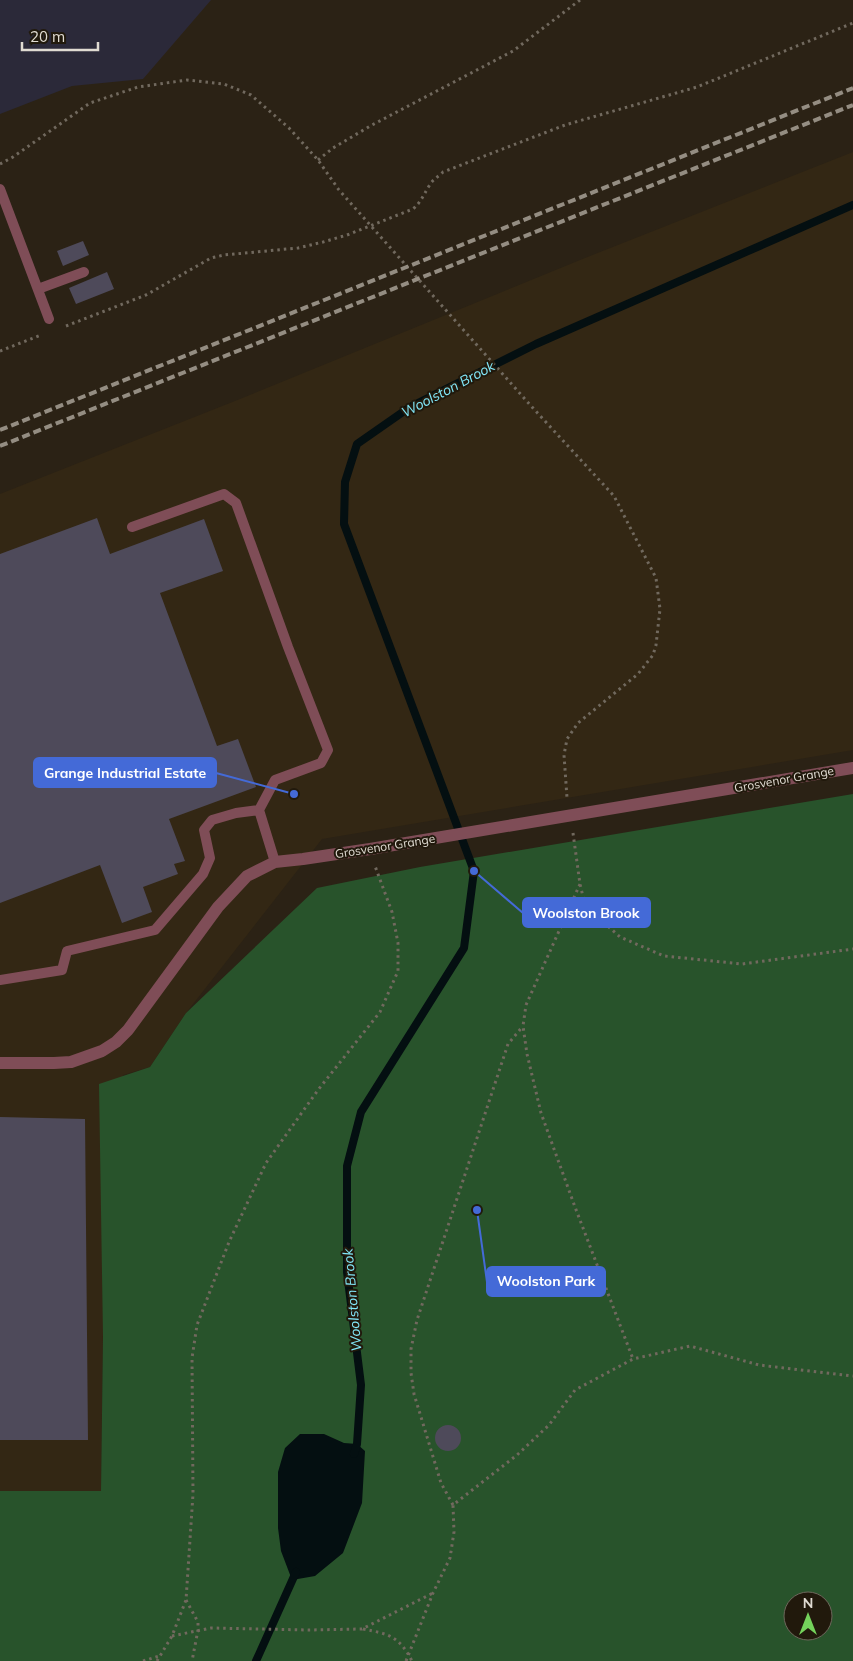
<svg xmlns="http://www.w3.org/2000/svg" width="853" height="1661" font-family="Mulish,sans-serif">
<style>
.built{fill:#332714}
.education{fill:#2b2939}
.green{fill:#28532b;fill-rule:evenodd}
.water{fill:#040f11}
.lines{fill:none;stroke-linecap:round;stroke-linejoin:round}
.stream{stroke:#040f11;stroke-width:8}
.building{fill:#4e4a5a}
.path{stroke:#71695e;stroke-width:3;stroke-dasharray:2.5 4;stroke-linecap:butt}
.lane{stroke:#7f4d57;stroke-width:10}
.street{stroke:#7f4d57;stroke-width:12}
.rail{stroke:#948d82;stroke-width:4;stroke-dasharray:8 4;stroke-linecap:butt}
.labels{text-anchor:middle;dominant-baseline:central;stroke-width:4;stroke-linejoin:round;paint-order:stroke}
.street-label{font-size:12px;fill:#e0dbd2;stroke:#21190c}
.water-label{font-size:14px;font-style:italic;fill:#82e7f8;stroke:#21190c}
.leader{fill:none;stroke:#446ad7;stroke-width:2}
.callout-dot{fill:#446ad7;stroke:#21190c;stroke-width:2}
.callout{fill:#446ad7;stroke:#446ad7;stroke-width:2}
.callout-label{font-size:14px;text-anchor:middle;font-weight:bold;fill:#fff}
</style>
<rect width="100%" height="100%" fill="#2b2215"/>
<path class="built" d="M853,152V750L322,839L186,1013L150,1067L123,1075L103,1336L101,1491H0V494L240,399L585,258Z"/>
<path class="education" d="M0,0H211L143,79L72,86L0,114Z"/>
<path class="green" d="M853,794V1661H0V1491H101L103,1336L99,1084L150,1067L186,1013L317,888L420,867ZM793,1601H823V1631H793Z"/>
<path class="water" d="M300,1434H324L344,1443L357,1444L365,1451L362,1503L343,1553L315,1576L292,1580L281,1551L278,1528V1472L285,1448Z"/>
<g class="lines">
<path class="stream" d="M354,1454L357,1444L361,1385L347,1272V1166L361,1112L464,948L474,871L344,524L345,482L357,444L410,407L536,344L853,205
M256,1661L296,1572"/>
</g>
<path class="building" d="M83,241L89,255L63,266L57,251Z
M107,272L114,289L76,304L69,288Z
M97,518L110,554L204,519L223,571L160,593L217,746L238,739L256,787L169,819L185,861L174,864L178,874L143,887L152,912L122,923L100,865L0,903V554Z
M0,1117L85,1119L88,1440H0Z
M435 1438a13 13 0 1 1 26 0a13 13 0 1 1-26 0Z"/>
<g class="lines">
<path class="path" d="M318,160L333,148L372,125L513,51L580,0
M0,164L13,157L90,103L138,87L187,80L224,84L251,95L289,128L318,160L339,190L532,407L614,496L656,578L660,609L656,645L653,655L638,674L578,723L567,739L564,755L567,798
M66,326L146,295L211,258L224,255L298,248L323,242L347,235L413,209C421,202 423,196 429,186C432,180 438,177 443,172L565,125L697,87L853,23
M0,351L41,335
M573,833L580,884L584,901L600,919L620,937L664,956L742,964L853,949
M580,884L526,1005L523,1026L527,1054L541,1113L575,1207L633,1359
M453,1505L441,1483L414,1394L411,1373V1349L417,1320L508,1044L523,1026
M186,1600L198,1622V1630L192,1661
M363,1629C389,1634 399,1636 412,1661
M172,1636L211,1628L309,1630L362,1629L433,1593
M143,1661L159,1656
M157,1661L172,1636L186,1600L193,1494L192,1358L197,1325L229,1242L266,1163L318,1090L380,1012L398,971V943L392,912L375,866
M406,1661L433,1593L450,1558L454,1532L453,1505L517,1455L549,1425L575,1390L633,1359L690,1346L759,1365L853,1376"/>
<path class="lane" d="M0,189L49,319
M38,289L84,272
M132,527L224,494L236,503L288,647L328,750L321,763L275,780L259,810L275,862
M0,980L62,970L67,951L155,930L203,874L210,858L204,830L212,820L236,813L259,810"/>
<path class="street" d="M0,1063H54L71,1062L102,1051L116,1042L128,1030L218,907L247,876L275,862L303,859L370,849L853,768"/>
<path class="rail" d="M0,430L853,88
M0,446L853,105"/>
</g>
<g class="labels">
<g class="street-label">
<text transform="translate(784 779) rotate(-10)">Grosvenor Grange</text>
<text transform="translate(385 846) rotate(-9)">Grosvenor Grange</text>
</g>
<g class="water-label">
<text transform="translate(448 389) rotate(-28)">Woolston Brook</text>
<text transform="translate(352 1300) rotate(-95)">Woolston Brook</text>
</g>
</g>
<path class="leader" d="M294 794L216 773M474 871L523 913M477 1210L487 1282"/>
<g class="callout-dot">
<circle cx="294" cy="794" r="5"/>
<circle cx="474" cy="871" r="5"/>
<circle cx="477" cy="1210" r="5"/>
</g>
<g class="callout">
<rect x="34" y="758" width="182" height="29" rx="5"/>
<rect x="523" y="898" width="127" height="29" rx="5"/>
<rect x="487" y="1267" width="118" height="29" rx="5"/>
</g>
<g class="callout-label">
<text x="125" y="778">Grange Industrial Estate</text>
<text x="586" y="918">Woolston Brook</text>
<text x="546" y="1286">Woolston Park</text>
</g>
<g transform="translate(808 1616)"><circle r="24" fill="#21190c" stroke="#6d675b"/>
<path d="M0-4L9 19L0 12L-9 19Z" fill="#74d25b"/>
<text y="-8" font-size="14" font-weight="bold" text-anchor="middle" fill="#e0dbd2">N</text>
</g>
<path d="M22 42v8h76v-8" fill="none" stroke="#e0dbd2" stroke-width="2.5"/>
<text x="30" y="42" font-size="15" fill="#e0dbd2" stroke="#21190c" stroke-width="4" paint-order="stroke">20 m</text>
</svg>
